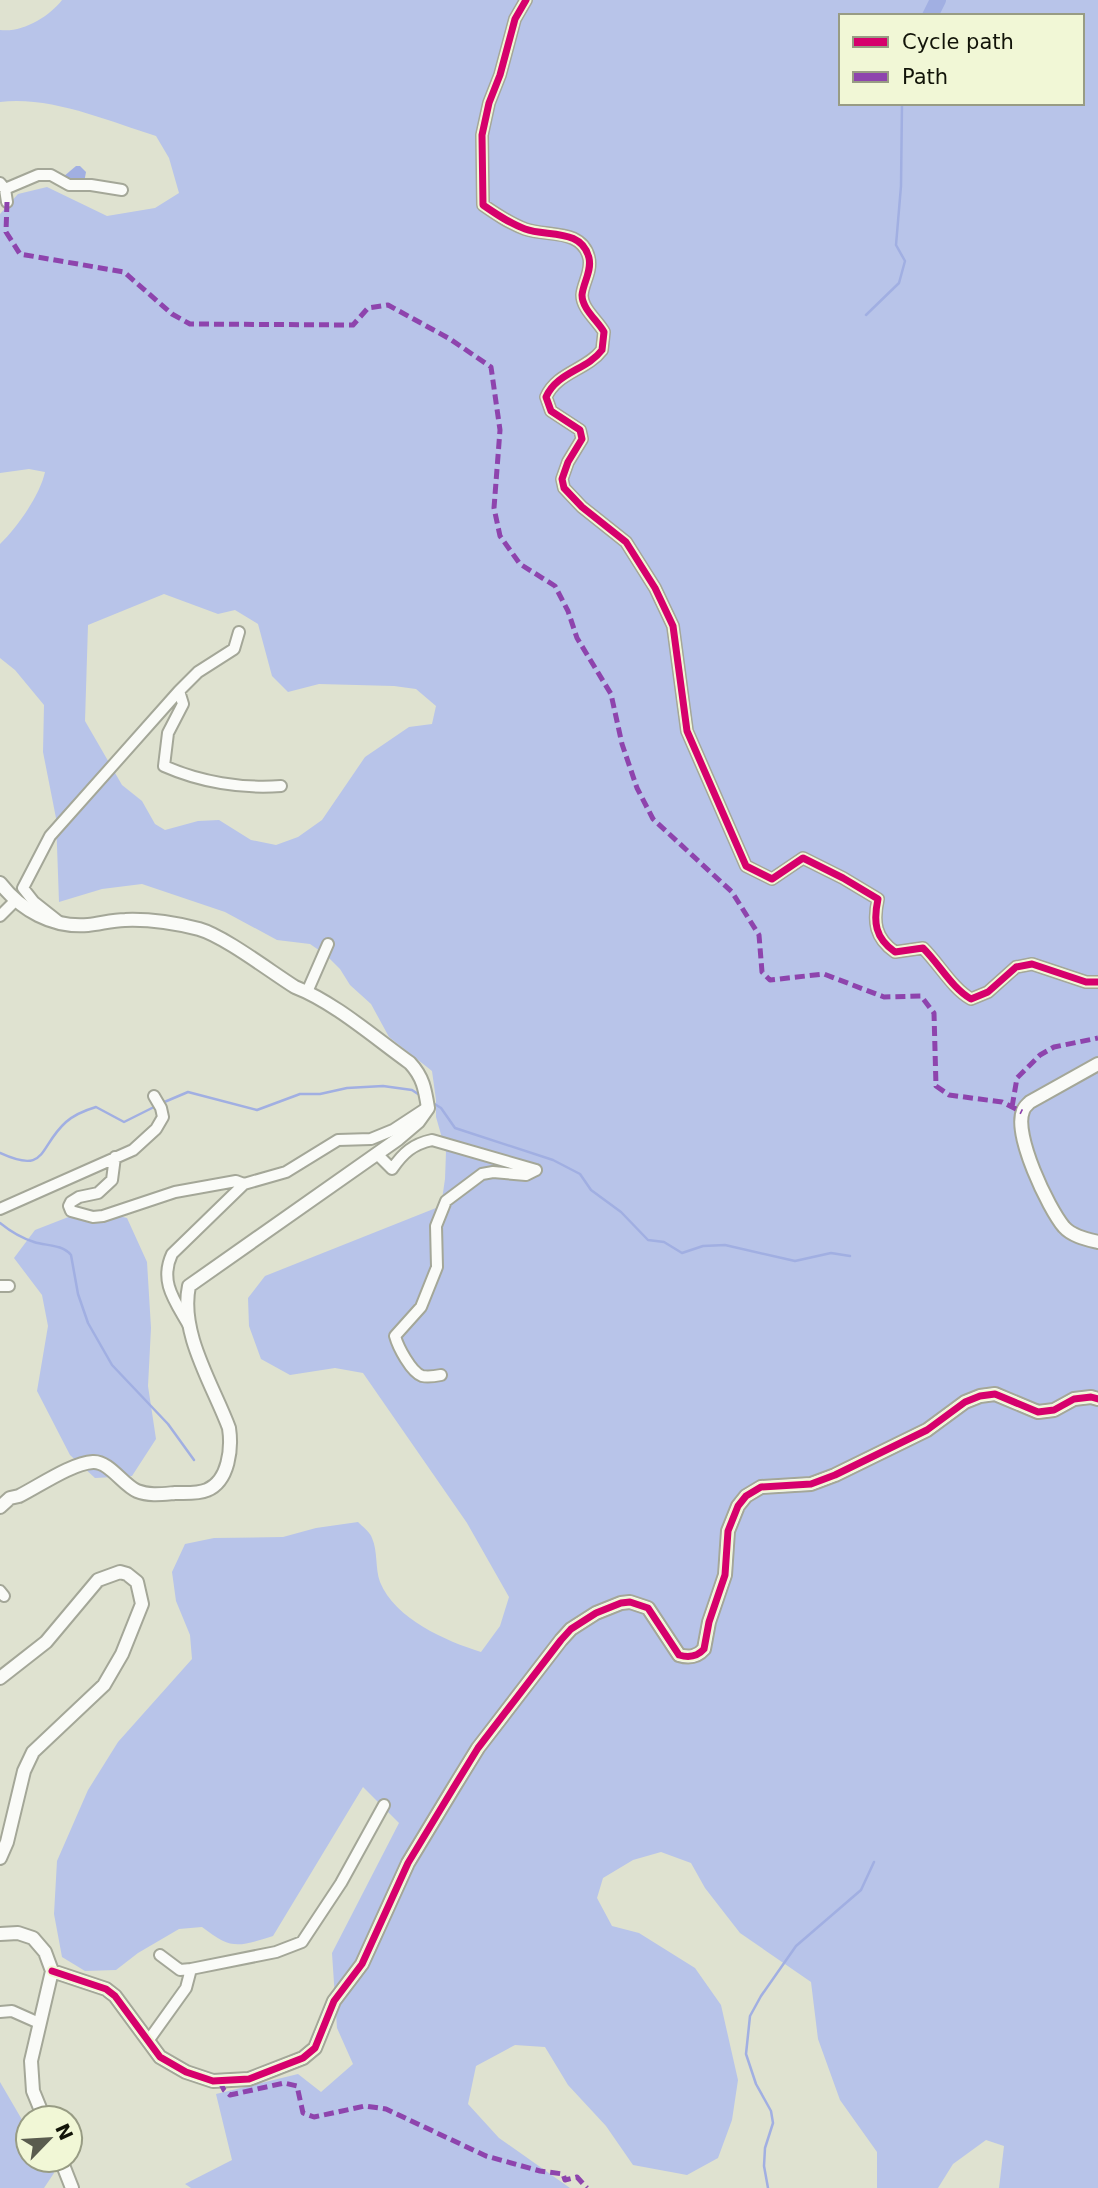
<svg xmlns="http://www.w3.org/2000/svg" width="1098" height="2188" font-family="'DejaVu Sans',sans-serif">
<style>
.forest{fill:#b8c4e9;fill-rule:evenodd}
.water{fill:#a1afe2}
.lines{fill:none;stroke-linecap:round;stroke-linejoin:round}
.stream{stroke:#a1afe2;stroke-width:2.5}
.river{stroke:#a1afe2;stroke-width:16}
.minor-casing{stroke:#a4a798;stroke-width:14}
.tertiary-casing{stroke:#a4a798;stroke-width:16}
.minor{stroke:#fafbf8;stroke-width:10}
.tertiary{stroke:#fafbf8;stroke-width:12}
.quiet{stroke:#8e44ad;stroke-width:5;stroke-dasharray:10 5;stroke-linecap:butt}
.cycleway-casing{stroke:#f1f7d6;stroke-width:11}
.cycleway{stroke:#d6006c;stroke-width:7}
</style>
<rect width="100%" height="100%" fill="#dfe2d0"/>
<path class="forest" d="M62,0H1098V2188H999L1004,2146L986,2140L953,2164L938,2188H877V2152L840,2100L818,2039L811,1982L740,1933L705,1888L691,1863L661,1852L633,1860L603,1878L597,1898L612,1926L639,1933L695,1968L721,2005L738,2080L732,2120L718,2158L687,2175L633,2165L606,2126L568,2085L545,2047L515,2045L476,2066L468,2104L499,2138L570,2188H191L185,2184L232,2160L216,2094L298,2074L321,2092L353,2064L337,2028L332,1953L399,1823L363,1787L273,1936C237,1947 232,1950 202,1927L179,1929L138,1953L116,1970L85,1971L62,1957L54,1914L57,1861L88,1790L118,1742L192,1659L190,1635L176,1601L172,1572L185,1544L214,1538L283,1537L316,1528L358,1522C363,1527 370,1532 372,1538C378,1552 375,1568 380,1582C395,1619 446,1641 481,1652L500,1626L509,1597L467,1523L363,1373L335,1368L290,1375L261,1359L249,1326L248,1298L265,1276L441,1206L445,1179L446,1152L436,1117V1100L432,1071L389,1037L371,1004L350,985L340,969L326,955L310,944L277,940L225,912L142,884L102,889L59,902L56,818L43,752L44,705L15,670L0,658V544C17,528 40,495 45,472L29,469L0,473V214L18,194L47,187L107,216L155,208L179,193L169,158L156,136C107,121 52,96 0,102V30C22,33 49,17 62,0ZM841,16H1082V103H841ZM164,594L218,614L235,610L258,624L272,676L288,692L319,684L394,686L416,689L436,706L432,724L409,727L365,757L322,820L298,837L276,845L251,840L219,820L198,821L165,830L155,824L142,801L122,785L85,721L88,625Z
M89,1209L127,1218L147,1262L151,1328L148,1386L156,1439L132,1476L95,1478L70,1455L37,1391L48,1326L42,1295L14,1258L35,1230Z
M0,2082L28,2130V2160H46L54,2173L44,2188H0Z"/>
<path class="water" d="M76,166H80L86,172L84,183H71L63,177Z"/>
<g class="lines">
<path class="stream" d="M866,315L899,283L905,261L896,245L901,186L902,103
M162,1103L188,1092L257,1110L300,1094H320L347,1088L383,1086L412,1090L421,1096
M433,1103L441,1108L455,1128L553,1160L580,1174L591,1190L621,1212L648,1240L664,1242L682,1253L703,1246L725,1245L795,1261L831,1253L850,1256
M0,1153C48,1175 38,1147 66,1122C74,1115 86,1110 96,1107L124,1122L156,1106
M0,1223C11,1232 21,1238 34,1242C46,1246 62,1244 71,1255L78,1294L88,1323L112,1365L168,1424L194,1460
M768,2188L764,2166L765,2148L773,2123L771,2111L756,2084L746,2054L750,2016L761,1996L796,1946L861,1890L874,1862"/>
<path class="river" d="M930,16L938,0"/>
<g class="minor-casing">
<path id="minor" d="M526,0L515,19L500,75L489,103L482,135L483,205C496,214 509,223 525,229C547,237 582,228 589,258C592,271 583,283 582,295C582,309 598,321 604,332L602,350C587,370 557,372 546,397L551,411L580,430L582,439L568,462L562,479L564,488L582,507L626,542L655,588L673,626L687,731L746,866L772,879L803,858L843,878L878,899C873,922 875,938 895,952L923,948C940,965 952,988 971,999L988,992L1016,967L1032,964L1086,982H1098
M0,183L5,189L7,202
M5,189L38,175H51L69,185H91L122,190
M179,691L183,704L168,733L164,766C200,782 242,789 281,786
M0,916L15,901
M58,921L34,902L23,888L50,836L179,691L198,672L234,649L239,632
M307,992L328,944
M377,1154L392,1169C403,1153 413,1144 432,1140L536,1170
M115,1157L112,1180L98,1193L79,1197L71,1202L69,1206L71,1211L93,1217L103,1216L175,1192L236,1181L244,1184
M0,1209L133,1150L156,1129L163,1117L161,1108L154,1096
M0,1286H9
M189,1326C175,1301 159,1282 172,1254L244,1184L286,1172L338,1140L371,1139L393,1130L425,1109
M441,1375C436,1376 427,1377 422,1376C411,1372 398,1347 395,1336L421,1307L437,1267L436,1226L446,1201L482,1174L493,1172L526,1175L536,1170
M0,1591L4,1596
M160,1955L180,1970L191,1969
M0,2012L12,2011L39,2023
M148,2041L186,1988L191,1969L276,1952L302,1942L341,1883L384,1805"/>
</g>
<g class="tertiary-casing">
<path id="tertiary" d="M0,883C21,910 52,928 88,925C100,924 112,920 125,920C150,919 175,923 199,929C224,936 271,972 295,987C334,1002 375,1038 410,1063C423,1077 425,1089 428,1108L418,1122L398,1139L189,1286C179,1333 213,1385 229,1428C232,1448 229,1481 207,1490C198,1494 185,1493 175,1493C163,1494 149,1496 137,1491C123,1485 109,1461 93,1462C72,1463 39,1486 19,1496L10,1498L0,1507
M1098,1064L1030,1102C1027,1105 1024,1107 1023,1111C1013,1134 1048,1208 1064,1227C1072,1236 1086,1239 1098,1242
M0,1678L46,1642L98,1580L120,1572L127,1574L137,1582L142,1604L122,1654L104,1685L33,1752L24,1771L7,1842L0,1858
M0,1934L18,1933L33,1938L45,1952L52,1971L31,2061L33,2091L44,2118
M52,1971L106,1989L115,1996L160,2057L186,2072L213,2081L249,2079L303,2058L315,2048L334,2001L362,1964L408,1863L454,1787L478,1748L561,1640L571,1629L596,1613L621,1603L630,1602L648,1608L679,1655C689,1658 697,1657 704,1649L709,1622L725,1575L728,1531L738,1506L746,1496L761,1487L811,1484L835,1475L927,1430L965,1402L980,1396L995,1394L1038,1412L1054,1410L1074,1399L1091,1397L1098,1399
M61,2160L72,2188"/>
</g>
<use href="#minor" class="minor"/>
<use href="#tertiary" class="tertiary"/>
<path class="quiet" d="M7,202L6,232L20,254L124,272L172,314L190,324L353,325L368,308L388,305L450,339L491,367L500,430L494,508L500,536L520,564L555,586L568,611L577,638L611,694L622,744L637,788L653,819L732,892L759,935L762,972L770,980L824,974L884,997L921,996L934,1013L936,1086L949,1095L1002,1102L1022,1112
M1012,1107L1017,1078L1040,1055L1054,1047L1098,1038
M220,2082L224,2090L230,2095L284,2083L297,2086L303,2113L314,2117L365,2106L386,2109L486,2156L540,2171L563,2174L565,2180L577,2177L587,2188"/>
<g class="cycleway-casing">
<path id="cycleway" d="M526,0L515,19L500,75L489,103L482,135L483,205C496,214 509,223 525,229C547,237 582,228 589,258C592,271 583,283 582,295C582,309 598,321 604,332L602,350C587,370 557,372 546,397L551,411L580,430L582,439L568,462L562,479L564,488L582,507L626,542L655,588L673,626L687,731L746,866L772,879L803,858L843,878L878,899C873,922 875,938 895,952L923,948C940,965 952,988 971,999L988,992L1016,967L1032,964L1086,982H1098
M52,1971L106,1989L115,1996L160,2057L186,2072L213,2081L249,2079L303,2058L315,2048L334,2001L362,1964L408,1863L454,1787L478,1748L561,1640L571,1629L596,1613L621,1603L630,1602L648,1608L679,1655C689,1658 697,1657 704,1649L709,1622L725,1575L728,1531L738,1506L746,1496L761,1487L811,1484L835,1475L927,1430L965,1402L980,1396L995,1394L1038,1412L1054,1410L1074,1399L1091,1397L1098,1399"/>
</g>
<use href="#cycleway" class="cycleway"/>
</g>
<rect x="839" y="14" width="245" height="91" fill="#f1f7d6" stroke="#989c84" stroke-width="2"/>
<rect x="853" y="37" width="35" height="10" fill="#d6006c" stroke="#989c84" stroke-width="2"/>
<text x="902" y="49" font-size="21" fill="#121409">Cycle path</text>
<rect x="853" y="72" width="35" height="10" fill="#8e44ad" stroke="#989c84" stroke-width="2"/>
<text x="902" y="84" font-size="21" fill="#121409">Path</text>
<g transform="translate(49 2139) rotate(65)"><circle r="33" fill="#f1f7d6" stroke="#989c84" stroke-width="2"/>
<path d="M0-5L12 26L0 18L-12 26Z" fill="#5a5c4f"/>
<text y="-10" font-size="19" font-weight="bold" text-anchor="middle" fill="#121409">N</text>
</g>
</svg>
